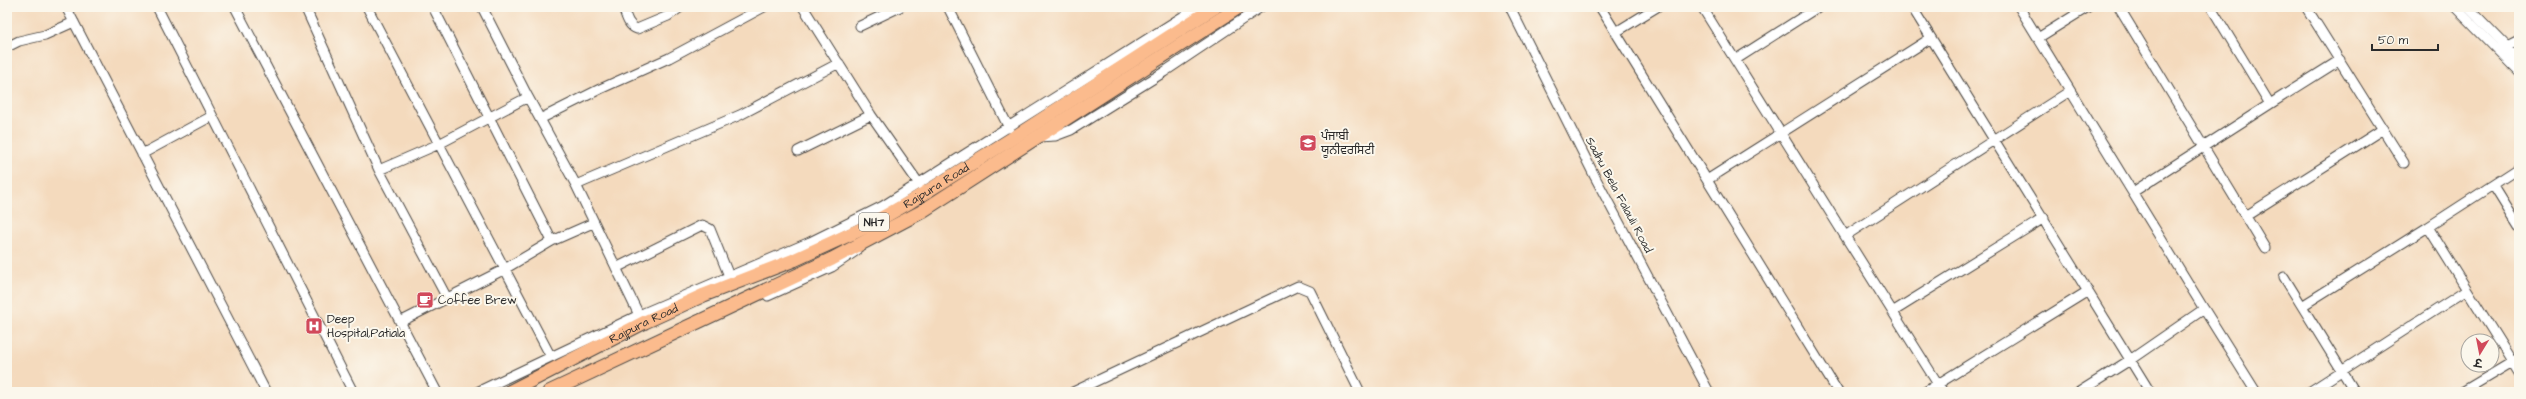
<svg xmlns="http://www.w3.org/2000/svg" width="2526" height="399" font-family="'Architects Daughter','Playpen Sans Deva','Noto Sans Gurmukhi',sans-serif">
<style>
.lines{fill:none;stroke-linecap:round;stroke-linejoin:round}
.minor-casing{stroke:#494541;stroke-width:11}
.highway-casing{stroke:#494541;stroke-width:15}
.minor{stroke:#fff;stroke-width:9}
.highway{stroke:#fbbb8d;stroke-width:13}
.labels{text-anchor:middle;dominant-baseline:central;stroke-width:4;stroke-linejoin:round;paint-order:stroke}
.shield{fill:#fbf7ec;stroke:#696865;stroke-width:1}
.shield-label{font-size:11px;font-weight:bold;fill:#2b2b2b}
.poi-label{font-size:12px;fill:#2b2b2b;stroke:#fbf7ec;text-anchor:start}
.street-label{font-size:12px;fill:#2b2b2b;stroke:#fbf7ec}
</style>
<rect width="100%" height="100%" fill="#fbf7ec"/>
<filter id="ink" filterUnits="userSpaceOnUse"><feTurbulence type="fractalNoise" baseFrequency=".025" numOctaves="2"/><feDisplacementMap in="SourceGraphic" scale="8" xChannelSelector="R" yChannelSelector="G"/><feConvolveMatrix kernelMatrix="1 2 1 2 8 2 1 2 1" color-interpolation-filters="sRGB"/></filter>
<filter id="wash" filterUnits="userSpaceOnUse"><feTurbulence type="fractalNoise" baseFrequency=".012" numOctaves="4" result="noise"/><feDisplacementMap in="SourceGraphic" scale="16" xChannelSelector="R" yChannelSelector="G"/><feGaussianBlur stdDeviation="0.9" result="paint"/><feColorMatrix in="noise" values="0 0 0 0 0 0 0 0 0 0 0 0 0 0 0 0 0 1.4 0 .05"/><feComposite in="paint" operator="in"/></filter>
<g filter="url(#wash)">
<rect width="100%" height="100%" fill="#f4dabd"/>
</g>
<g filter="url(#ink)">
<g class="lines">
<g class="minor-casing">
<path id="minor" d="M66,7L266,392
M157,7L353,392
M235,7L437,392
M305,7L379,170L447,298
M367,7L550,355
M433,7L552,241
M482,7L528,97L576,185L639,315
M623,7C626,16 628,26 637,29L668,16L681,7
M803,7L871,115L920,185
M948,7L1009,128
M1510,7L1595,177L1709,392
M1600,7L1838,392
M1702,7L1845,236
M1912,7L2150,392
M2019,7L2204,309
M2119,7L2265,248
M2306,7L2404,163
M2455,7L2519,72
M2468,7L2519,59
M860,26L900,7
M1616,32L1657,7
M2038,38L2088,7
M7,47L19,41L45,35L74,22
M2507,47L2519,41
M1735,60L1818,7
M2270,104L2340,60
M540,119L600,89L669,58L764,7
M1038,137L1055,136L1071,130L1164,72L1261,7
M798,151L871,115
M142,154L212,116
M2519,168L2428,227L2519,373
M379,170L439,144L528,97
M1707,180L1931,38
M576,185L740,115L839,63
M2493,185L2519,227
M2133,192L2270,104L2211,7
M2246,216L2383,129
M616,268L702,225L710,229L729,276
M2284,277L2355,392
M768,296L832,267L856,251
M2302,306L2428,227
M1894,311L2044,218
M400,322L503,270L552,241L593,223
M477,392L639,315L810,242L883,206L1198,7
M1073,392L1298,286L1310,291L1360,392
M1925,392L2088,291
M1943,392L1845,236L2070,91
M2079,392L2130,360L2204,309L2256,392
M2309,392L2467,290
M2462,392L2519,358"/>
</g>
<g class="highway-casing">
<g id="highway">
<path id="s1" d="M509,392L645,322L704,295L794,260L866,227L910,202L1016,136L1215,7"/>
<path d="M549,392L832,259L921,212L1239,7"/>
</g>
</g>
<use href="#minor" class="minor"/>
<use href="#highway" class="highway"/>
</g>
</g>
<defs>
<g id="university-square" transform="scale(0.9)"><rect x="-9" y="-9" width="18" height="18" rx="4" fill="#d1495b" stroke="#fbf7ec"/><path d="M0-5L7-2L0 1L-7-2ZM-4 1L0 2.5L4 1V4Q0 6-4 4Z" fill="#fff"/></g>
<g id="cafe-square" transform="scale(0.9)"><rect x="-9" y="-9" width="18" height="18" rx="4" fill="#d1495b" stroke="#fbf7ec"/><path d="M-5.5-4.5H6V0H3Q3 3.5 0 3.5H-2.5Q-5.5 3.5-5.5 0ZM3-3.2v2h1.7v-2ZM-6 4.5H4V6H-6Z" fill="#fff"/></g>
<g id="hospital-square" transform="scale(0.9)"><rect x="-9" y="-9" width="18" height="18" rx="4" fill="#d1495b" stroke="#fbf7ec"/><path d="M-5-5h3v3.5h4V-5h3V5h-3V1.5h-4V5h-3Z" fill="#fff"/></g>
</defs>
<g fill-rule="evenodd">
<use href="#university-square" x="1308" y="143"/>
<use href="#cafe-square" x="425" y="300"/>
<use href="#hospital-square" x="314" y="326"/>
</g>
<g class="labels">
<rect class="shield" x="859" y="213" width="30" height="18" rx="3"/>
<g class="shield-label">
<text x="874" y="222">NH7</text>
</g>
<g class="poi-label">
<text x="1321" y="136">ਪੰਜਾਬੀ<tspan x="1321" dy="14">ਯੂਨੀਵਰਸਿਟੀ</tspan></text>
<text x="438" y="300">Coffee Brew</text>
<text x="327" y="319">Deep<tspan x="327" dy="14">Hospital,Patiala</tspan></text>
</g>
<g class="street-label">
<text stroke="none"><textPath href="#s1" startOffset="475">Rajpura Road</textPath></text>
<text transform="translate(1619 195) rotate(62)">Sadhu Bela Falauli Road</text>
<text stroke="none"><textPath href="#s1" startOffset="151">Rajpura Road</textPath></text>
</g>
</g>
<rect width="2526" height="399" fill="none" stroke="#fbf7ec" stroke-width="24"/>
<g transform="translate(2480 353) rotate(190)"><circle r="19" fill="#fbf7ec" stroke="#a8a59f"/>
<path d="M0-3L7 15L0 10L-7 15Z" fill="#d1495b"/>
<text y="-6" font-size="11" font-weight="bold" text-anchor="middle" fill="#2b2b2b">उ</text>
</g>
<path d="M2372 44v6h66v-6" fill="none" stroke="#2b2b2b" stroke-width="2"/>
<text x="2378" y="44" font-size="12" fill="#2b2b2b" stroke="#fbf7ec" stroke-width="3" paint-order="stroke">50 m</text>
</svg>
